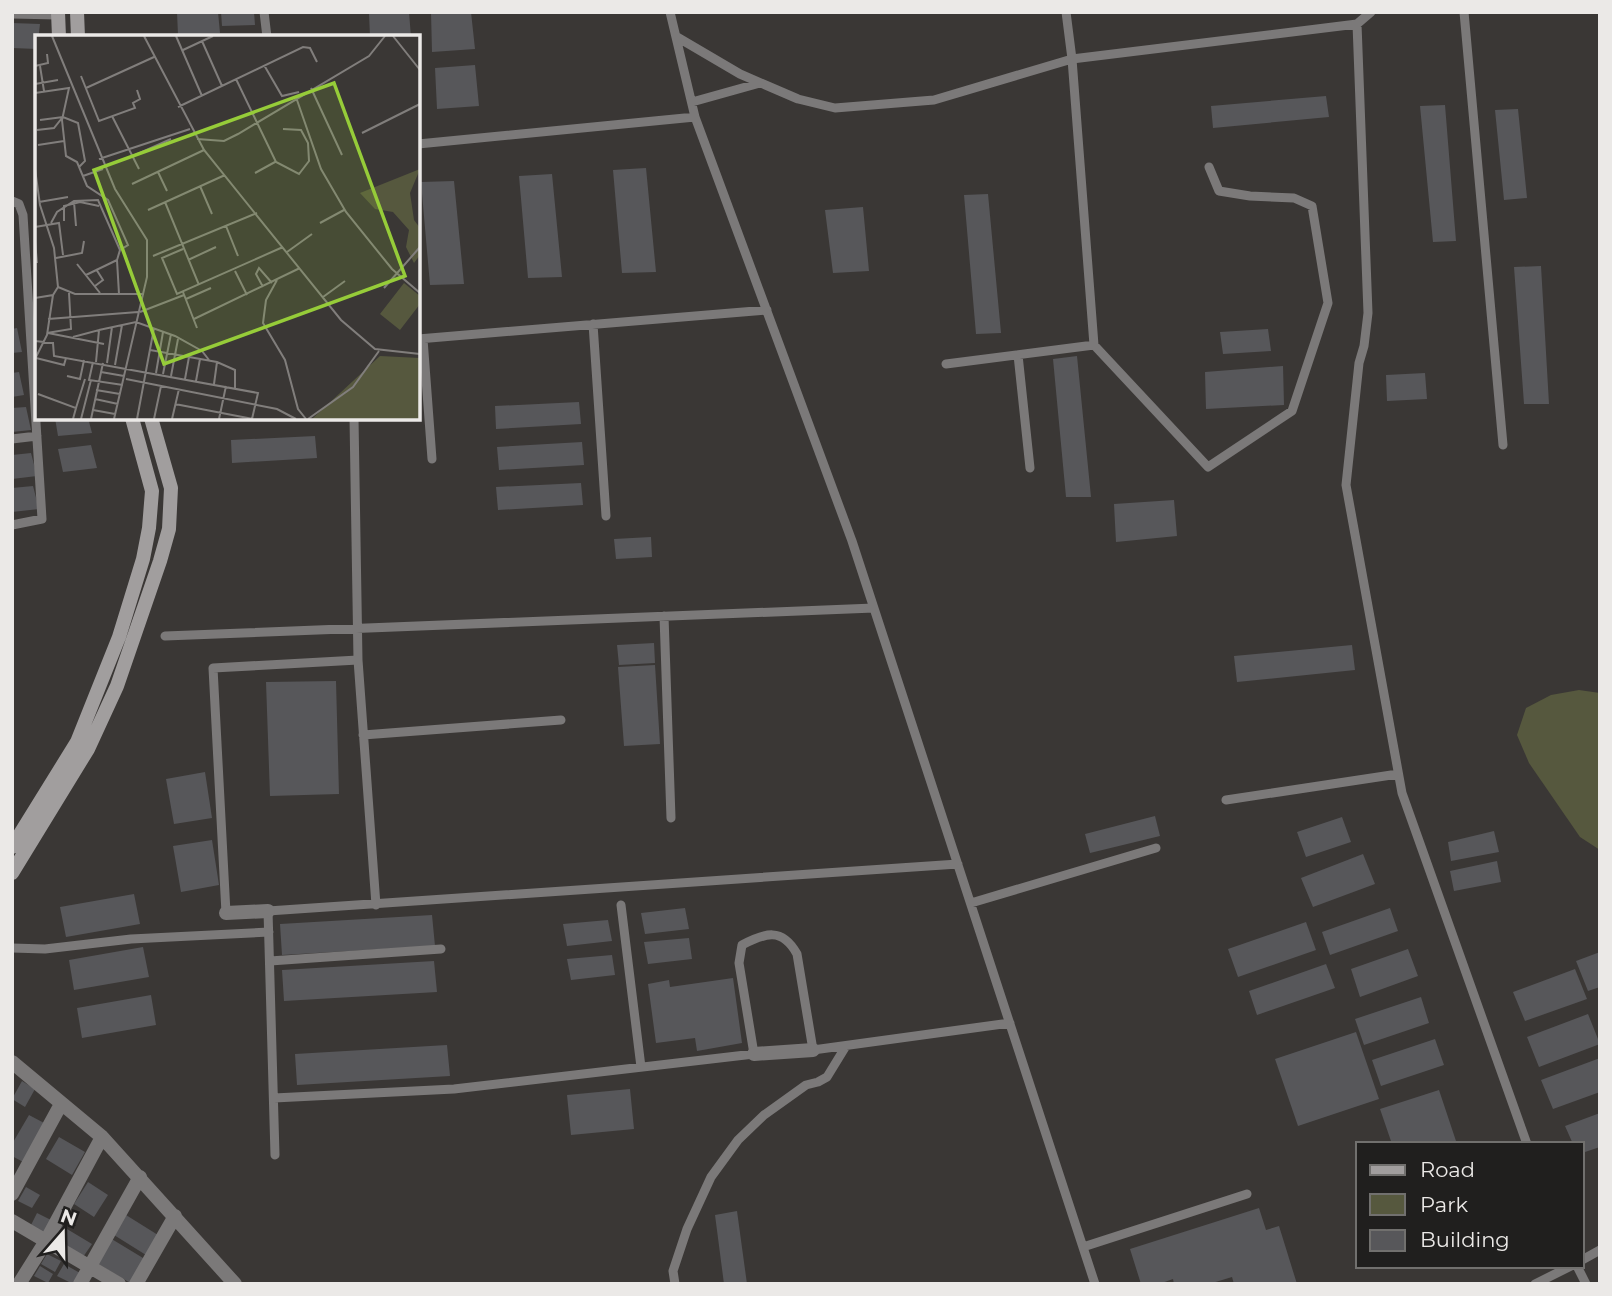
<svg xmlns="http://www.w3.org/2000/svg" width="1612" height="1296" font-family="Montserrat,sans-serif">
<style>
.green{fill:#56583e}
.building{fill:#57575a}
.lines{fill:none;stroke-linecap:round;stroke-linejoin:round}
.service{stroke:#7b7979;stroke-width:9}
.minor{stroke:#7b7979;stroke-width:14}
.secondary{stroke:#a19e9e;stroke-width:14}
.inset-road{fill:none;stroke:#817e7c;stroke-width:2}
.view{fill:#96cc39;fill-opacity:0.15;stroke:#96cc39;stroke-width:3.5}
.inset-edge{fill:none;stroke:#ebe9e7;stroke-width:3.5}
</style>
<rect width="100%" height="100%" fill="#3a3735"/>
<path class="green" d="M1579,690L1600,693V850L1580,837L1529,763L1517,735L1526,708L1551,695Z"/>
<path class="building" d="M177,12H218L220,33L178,35Z
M221,12H254L255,25L222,26Z
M409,12L411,37H370L369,13Z
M431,12H471L475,49L432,52Z
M12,23L40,24L37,49L12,48Z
M475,65L479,106L437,109L435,68Z
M1326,96L1329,117L1213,128L1211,106Z
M1445,105L1456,241L1433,242L1420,106Z
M1518,109L1527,198L1504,200L1495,110Z
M646,168L656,272L622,273L613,170Z
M552,174L562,277L528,278L519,176Z
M454,181L464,284L430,285L421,182Z
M988,194L1001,333L976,334L964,195Z
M863,207L869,271L833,273L825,210Z
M1541,266L1549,404H1524L1514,267Z
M17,328L22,352L12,353V329Z
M1268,329L1271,351L1223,354L1220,332Z
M1077,356L1091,497H1066L1053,359Z
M1283,366L1284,405L1206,409L1205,372Z
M19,372L24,395L12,397V373Z
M1425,373L1427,399L1387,401L1386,375Z
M579,402L581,424L496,429L495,406Z
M26,407L31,430L12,432V408Z
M55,418H88L92,433L58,436Z
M315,436L317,458L232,463L231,440Z
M582,442L584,465L499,470L497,447Z
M91,445L97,468L63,472L58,449Z
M31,453L37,476L12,479V455Z
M581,483L583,505L498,510L496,487Z
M33,486L39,509L12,512V488Z
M1174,500L1177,536L1116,542L1114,504Z
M651,537L652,557L616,559L614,539Z
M654,643L655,663L619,665L617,645Z
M1352,645L1355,670L1237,682L1234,656Z
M655,665L660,744L624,746L618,667Z
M336,681L339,794L270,796L266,682Z
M205,772L212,818L174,824L166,779Z
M1155,816L1160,836L1090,853L1085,834Z
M1342,817L1351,842L1306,857L1297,832Z
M1494,831L1499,852L1451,861L1448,842Z
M212,840L219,885L181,892L173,846Z
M1363,854L1375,884L1313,907L1301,878Z
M1497,861L1501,882L1454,891L1450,871Z
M134,894L140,924L66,937L60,907Z
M685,908L689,929L645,934L641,913Z
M1390,908L1398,931L1330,955L1322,932Z
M432,915L435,946L282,955L280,924Z
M608,920L612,941L567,946L563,924Z
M1306,922L1316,950L1238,977L1228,949Z
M689,938L692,959L648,964L644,942Z
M143,947L149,977L74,990L69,960Z
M1408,949L1418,976L1360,997L1351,969Z
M1600,952V987L1588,991L1576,961Z
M612,955L615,975L571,980L567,959Z
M434,961L437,992L284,1001L282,970Z
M1326,964L1335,988L1257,1015L1249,991Z
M1575,969L1587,999L1525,1021L1513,992Z
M733,978L742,1043L697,1051L695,1038L656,1043L648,984L669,980L670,987Z
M151,995L156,1025L82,1038L77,1008Z
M1421,997L1429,1023L1364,1045L1355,1019Z
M1588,1014L1600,1044L1539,1067L1527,1037Z
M1356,1032L1379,1099L1298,1126L1275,1059Z
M1435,1039L1444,1065L1381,1086L1372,1060Z
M447,1045L450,1076L297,1085L295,1054Z
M1600,1058V1092L1553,1109L1541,1080Z
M22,1081L35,1089L25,1107L12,1099Z
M630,1089L634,1129L571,1135L567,1095Z
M1439,1090L1457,1144H1392L1380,1109Z
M1600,1113V1147L1582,1153V1144H1573L1565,1126Z
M29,1115L46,1124L25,1163L12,1156V1144Z
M59,1137L85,1152L72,1175L46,1159Z
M88,1182L108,1195L94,1217L74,1204Z
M26,1187L40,1195L32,1208L18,1201Z
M1259,1208L1266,1230L1279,1226L1297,1284H1234L1232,1277L1209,1284H1174L1173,1279L1159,1284H1141L1130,1249Z
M737,1211L747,1284H724L715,1215Z
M37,1213L53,1221L46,1235L30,1227Z
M126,1215L158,1235L146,1255L114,1235Z
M62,1226L92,1244L83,1257L54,1240Z
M110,1238L148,1261L132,1284L95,1262Z
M47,1254L61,1261L55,1272L41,1264Z
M64,1264L80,1273L73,1284L57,1276Z
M40,1266L53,1274L48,1283L34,1276Z"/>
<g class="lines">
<path class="service" d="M264,12L267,37
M670,12L695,117L852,541L1095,1284
M1066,12L1072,59L1094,345L1208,467L1292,411L1328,303L1312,206L1294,198L1250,196L1219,191L1209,167
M1464,12L1503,445
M12,14L58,15
M1357,24L1368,313L1364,346L1359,363L1346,485L1402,793L1527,1144
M677,37L740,74L798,99L835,108L934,100L1072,59L1357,24L1371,12
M692,102L760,83
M418,144L695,117
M12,201L19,204L23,215L42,519L12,525
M593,324L606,516
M418,339L767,310
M423,339L432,459
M1018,355L1030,468
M946,364L1094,345
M354,418L358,660L376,905
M12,439L37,436
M664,616L671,818
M165,636L874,608
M363,735L561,720
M1226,800L1398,774
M971,903L1156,848
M621,905L641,1067
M226,913L213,668L358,660
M12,948L45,949L131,939L269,932
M270,961L441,949
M274,1098L454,1089L754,1054L739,963L742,945C765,933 782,927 797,954L813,1050L1010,1023
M275,1155L268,911L958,864
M1083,1247L1247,1194
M1582,1260L1600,1250
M1577,1266L1586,1284
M675,1284L673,1271L687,1229L711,1177L738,1140L764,1115L806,1085L818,1082L827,1077L846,1046
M1535,1284L1571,1266"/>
<path class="minor" d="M226,913L268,911
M754,1054L813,1050
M12,1062L102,1137L235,1284
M12,1194L61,1104
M12,1221L119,1284
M19,1284L46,1241L102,1137
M80,1284L140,1177
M136,1284L175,1216"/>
<path class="secondary" d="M58,12L59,37
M77,12L78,37
M12,847L77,742L119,637L143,559L149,528L152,491L132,418
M12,873L88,749L117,686L160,561L169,529L171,488L151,418"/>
</g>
<g transform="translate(35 35)">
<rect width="385" height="385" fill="#3a3735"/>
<path d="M385,134L375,158L379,185L385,193V220L379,228L371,212L374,195L358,177L340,174L325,158ZM369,248L385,261V269L365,295L345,279ZM345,321L385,323V384H277Z" fill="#56583e"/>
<path class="inset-road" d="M17,1L80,154L112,205V242L79,384M109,1L169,115L306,285L340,314L385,319M141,1L167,61M358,1L385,35M167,6L187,51M148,15L178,1M229,30L247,61L264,57M0,31L13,28L12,19M5,31L9,56M46,41L64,86L100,73L98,68L105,64L102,55M201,44L241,127L264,139L274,126L273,108L266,95L248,94M0,49L23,45M51,53L119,22M276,53L307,120M0,58L34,53L27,85L31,121L42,127L52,151L73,165L93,210L85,215L82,225L84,259M262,65L286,134L311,177L357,234L385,258M143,72L268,12L275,13L282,27M77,81L104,134M5,85L28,82L43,88L50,126L44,132M2,95L19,93L27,83M327,98L385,69M162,104L189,106L203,99L334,21L350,1M3,110L29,106M98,121L136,104M64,124L155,94M0,134L5,170L19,213L23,252L40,259H109M123,137L132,156M220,138L240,127M48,141L68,134M97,149L169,115M165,151L177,179M4,167L33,162M39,167L41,191M130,167L164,250M113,175L190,140M29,186V171L45,167L64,171M16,188L22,177L39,166L63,165L85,215M285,188L309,175M191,191L203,221M0,192L24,188L28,220M0,206L2,228M148,214L127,223L142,259L248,212M252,217L277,199M118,221L222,178M21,223L47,218L49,206M153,225L181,212M42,229L65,258M200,236L212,260M51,240L82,225M242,245L231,265L228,288L250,325L263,374L271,384M60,251L68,245L61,234M228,252L221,239L224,233L237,248M349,253L385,212M148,257L162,293M288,262L310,246M0,263L18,260L23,252M151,264L176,253M105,277L149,260M13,284L103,277M159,284L265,233M64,295L101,287L140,301L167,316L174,325M12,298L36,294L34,258M13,298L69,309M38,302L64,295L61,327M0,306L18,308L19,321L223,358L217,384M115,315L182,327L200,335V353M1,323L29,330L31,323M0,324L12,300L18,260M58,327L54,345L88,350M72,328L77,292M80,330L87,290M66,337L89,341M121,338L128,297M128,339L136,299M32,341L45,344L49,325M136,341L143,304M91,344L242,374L261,384M150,344L154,322M161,346L165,324M179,349L182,327M61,355L85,359M3,359L41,373L38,384M60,364L83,369M140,369L218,384M41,373L50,344M58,375L80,379M46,384L56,345M56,384L68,328M102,384L119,293M119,384L126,351M137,384L144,354M184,384L191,351M273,384L318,352L344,316"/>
<path class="view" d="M299,48L370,241L129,329L59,135Z"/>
<rect width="385" height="385" class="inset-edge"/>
</g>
<rect width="1612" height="1296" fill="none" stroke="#ebe9e7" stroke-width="28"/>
<rect x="1356" y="1142" width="228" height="126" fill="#201f1e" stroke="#71706e" stroke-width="2"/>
<rect x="1370" y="1165" width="35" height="10" fill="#a19e9e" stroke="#71706e" stroke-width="2"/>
<text x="1420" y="1177" font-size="21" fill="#ebe9e7">Road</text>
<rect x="1370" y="1194" width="35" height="21" fill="#56583e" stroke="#71706e" stroke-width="2"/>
<text x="1420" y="1212" font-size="21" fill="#ebe9e7">Park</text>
<rect x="1370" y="1230" width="35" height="21" fill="#57575a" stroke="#71706e" stroke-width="2"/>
<text x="1420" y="1247" font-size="21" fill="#ebe9e7">Building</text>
<g transform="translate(63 1233) rotate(20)" stroke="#201f1e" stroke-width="5" paint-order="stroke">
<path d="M0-5L12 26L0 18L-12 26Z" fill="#ebe9e7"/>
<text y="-10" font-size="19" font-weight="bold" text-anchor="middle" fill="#ebe9e7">N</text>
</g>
</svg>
